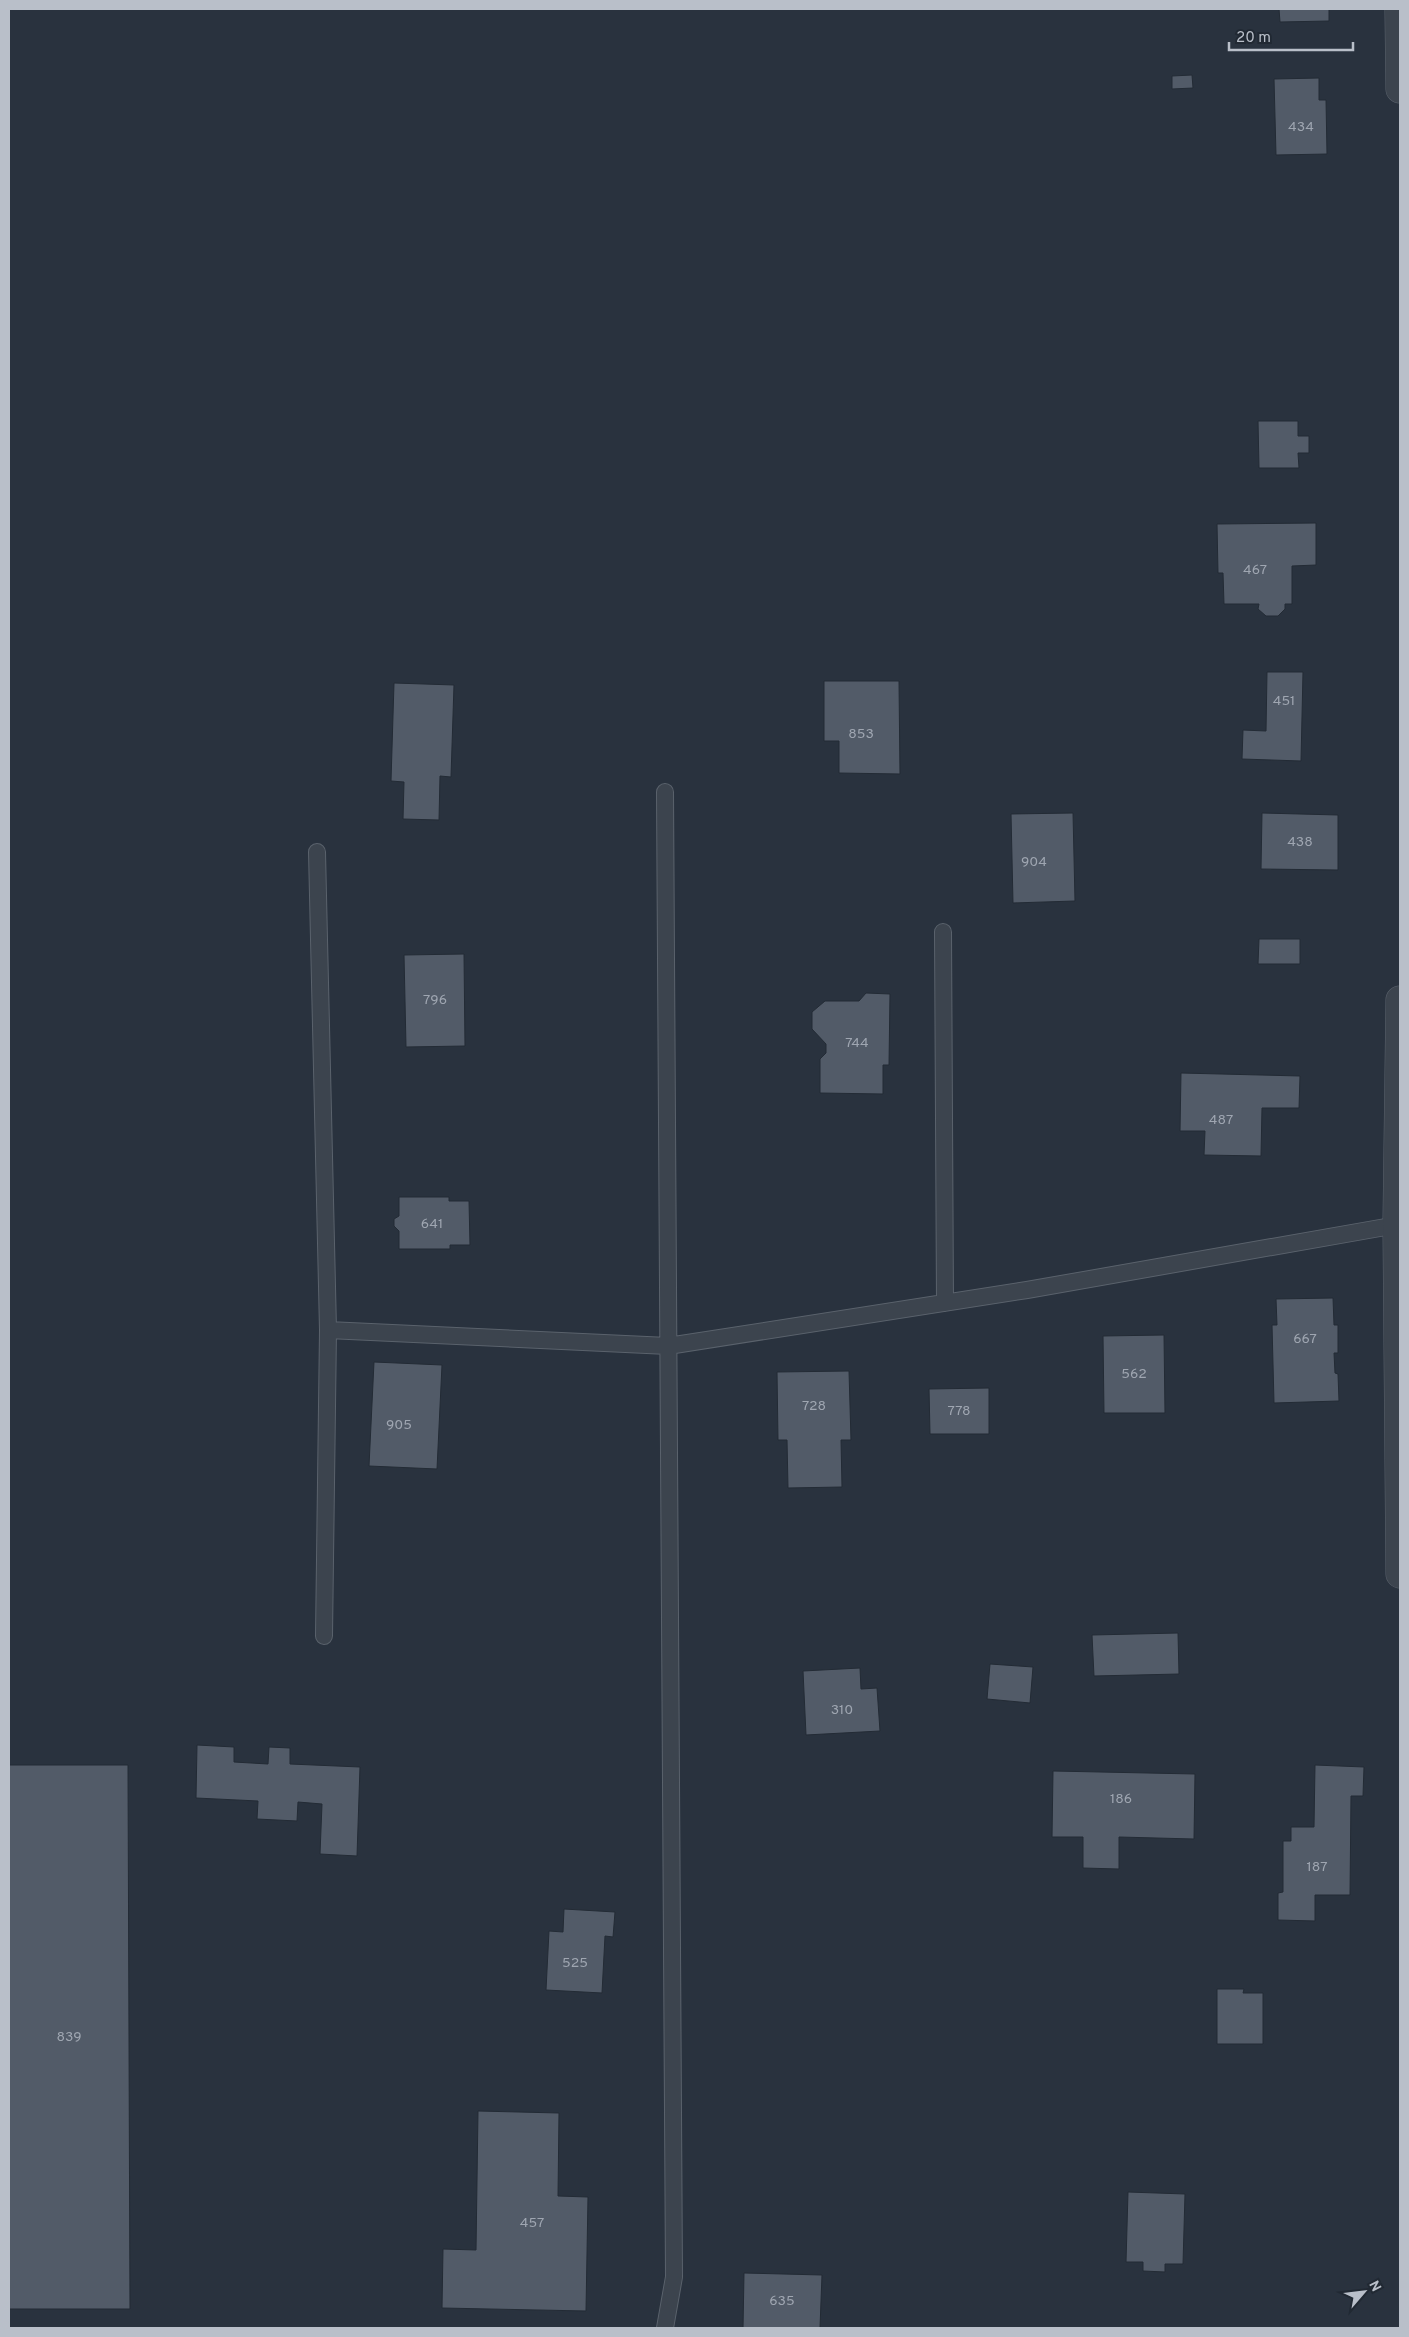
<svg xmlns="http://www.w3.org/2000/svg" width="1409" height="2337" font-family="Overpass,sans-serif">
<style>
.building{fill:#525b68;stroke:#232b35}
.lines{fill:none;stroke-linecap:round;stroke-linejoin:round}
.lane-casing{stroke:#5a626c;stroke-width:18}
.street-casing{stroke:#5a626c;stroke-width:29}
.lane{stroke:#3c444e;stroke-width:16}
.street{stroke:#3c444e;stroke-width:28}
.labels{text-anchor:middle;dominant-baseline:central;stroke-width:4;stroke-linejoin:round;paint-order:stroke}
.number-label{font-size:14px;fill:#9fa6b1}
</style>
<rect width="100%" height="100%" fill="#29323e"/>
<path class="building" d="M1279,9H1329V21L1280,22Z
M1192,75L1193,88L1172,89V76Z
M1319,78V100H1326L1327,154L1276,155L1274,79Z
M1258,421H1298V436H1309V453H1298L1299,468H1259Z
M1316,523V565L1292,566V604H1285V609L1278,616H1266L1258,609L1259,604H1224L1223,573H1218L1217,524Z
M1267,672H1303L1301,761L1242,759L1243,730L1266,731Z
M824,681H899L900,774L839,773V741H824Z
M394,683L454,685L451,777L440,776L439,820L403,819L404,782L391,781Z
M1073,813L1075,901L1013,903L1011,814Z
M1262,813L1338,815V870L1261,869Z
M1259,939H1300V964H1258Z
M464,954L465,1046L406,1047L404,955Z
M866,993L890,994L889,1065H883V1094L820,1093V1059L826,1053V1044L812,1029V1012L825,1001H859Z
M1181,1073L1300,1076L1299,1108H1262L1261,1156L1204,1155L1205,1131H1180Z
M399,1197H449V1201H469L470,1245H450V1249H399V1231L394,1226V1219L399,1216Z
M1333,1298L1334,1325H1338V1353H1334L1335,1373L1338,1374L1339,1401L1274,1403L1272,1325H1277L1276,1299Z
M1164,1335L1165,1413H1104L1103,1336Z
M374,1362L442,1365L437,1469L369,1466Z
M849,1371L851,1440H841L842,1487L788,1488L787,1440H778L777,1372Z
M989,1388V1434H930L929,1389Z
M1178,1633L1179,1674L1094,1676L1092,1635Z
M990,1664L1033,1667L1030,1703L987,1699Z
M860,1668L861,1689L877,1688L880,1731L806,1735L803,1671Z
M197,1745L234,1747V1762L268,1764L269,1747L290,1748V1764L360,1767L357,1856L320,1854L322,1804L298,1802L297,1821L257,1819L258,1801L196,1798Z
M9,1765H128L130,2309H9Z
M1315,1765L1364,1767L1363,1796H1351L1350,1895H1315V1921L1278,1920V1893L1283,1892V1841H1291V1827H1314Z
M1053,1771L1195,1774L1194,1839L1119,1837V1869L1083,1868V1837H1052Z
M564,1909L615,1912L613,1937L605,1936L602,1993L546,1990L549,1931L563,1932Z
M1217,1989H1244L1243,1993H1263V2044H1217Z
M478,2111L559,2113L558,2196L588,2197L586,2311L442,2308L443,2249L476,2250Z
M1128,2192L1185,2194L1183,2264H1165V2272L1143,2271V2262H1126Z
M744,2273L822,2275L820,2328H743Z"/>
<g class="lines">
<g class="lane-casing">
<path id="lane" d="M665,792L674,2277L665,2328
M317,852L328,1330
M943,932L945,1303
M324,1636L328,1330L668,1346L1027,1290L1397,1225"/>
</g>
<g class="street-casing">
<path id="street" d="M1399,9L1400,89
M1400,1000L1397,1225L1400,1574"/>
</g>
<use href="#lane" class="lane"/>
<use href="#street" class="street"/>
</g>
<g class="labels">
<g class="number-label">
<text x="1301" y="127">434</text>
<text x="1255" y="570">467</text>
<text x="1284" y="701">451</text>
<text x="861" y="734">853</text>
<text x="1300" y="842">438</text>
<text x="1034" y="862">904</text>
<text x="435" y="1000">796</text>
<text x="857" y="1043">744</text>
<text x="1221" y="1120">487</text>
<text x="432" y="1224">641</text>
<text x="1305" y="1339">667</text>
<text x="1134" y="1374">562</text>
<text x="814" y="1406">728</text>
<text x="959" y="1411">778</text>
<text x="399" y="1425">905</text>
<text x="842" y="1710">310</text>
<text x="1121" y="1799">186</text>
<text x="1317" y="1867">187</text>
<text x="575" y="1963">525</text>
<text x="69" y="2037">839</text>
<text x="532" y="2223">457</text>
<text x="782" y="2301">635</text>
</g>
</g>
<rect width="1409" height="2337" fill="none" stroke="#b9bfc9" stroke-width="20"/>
<g transform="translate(1364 2292) rotate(62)" stroke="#212933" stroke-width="4" paint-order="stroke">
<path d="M0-4L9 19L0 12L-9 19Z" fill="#b9bfc9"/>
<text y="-8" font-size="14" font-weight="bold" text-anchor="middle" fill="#b9bfc9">N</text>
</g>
<path d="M1229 42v8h124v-8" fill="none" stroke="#b9bfc9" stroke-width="2.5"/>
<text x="1236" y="42" font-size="15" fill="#b9bfc9" stroke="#212933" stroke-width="4" paint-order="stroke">20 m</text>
</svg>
